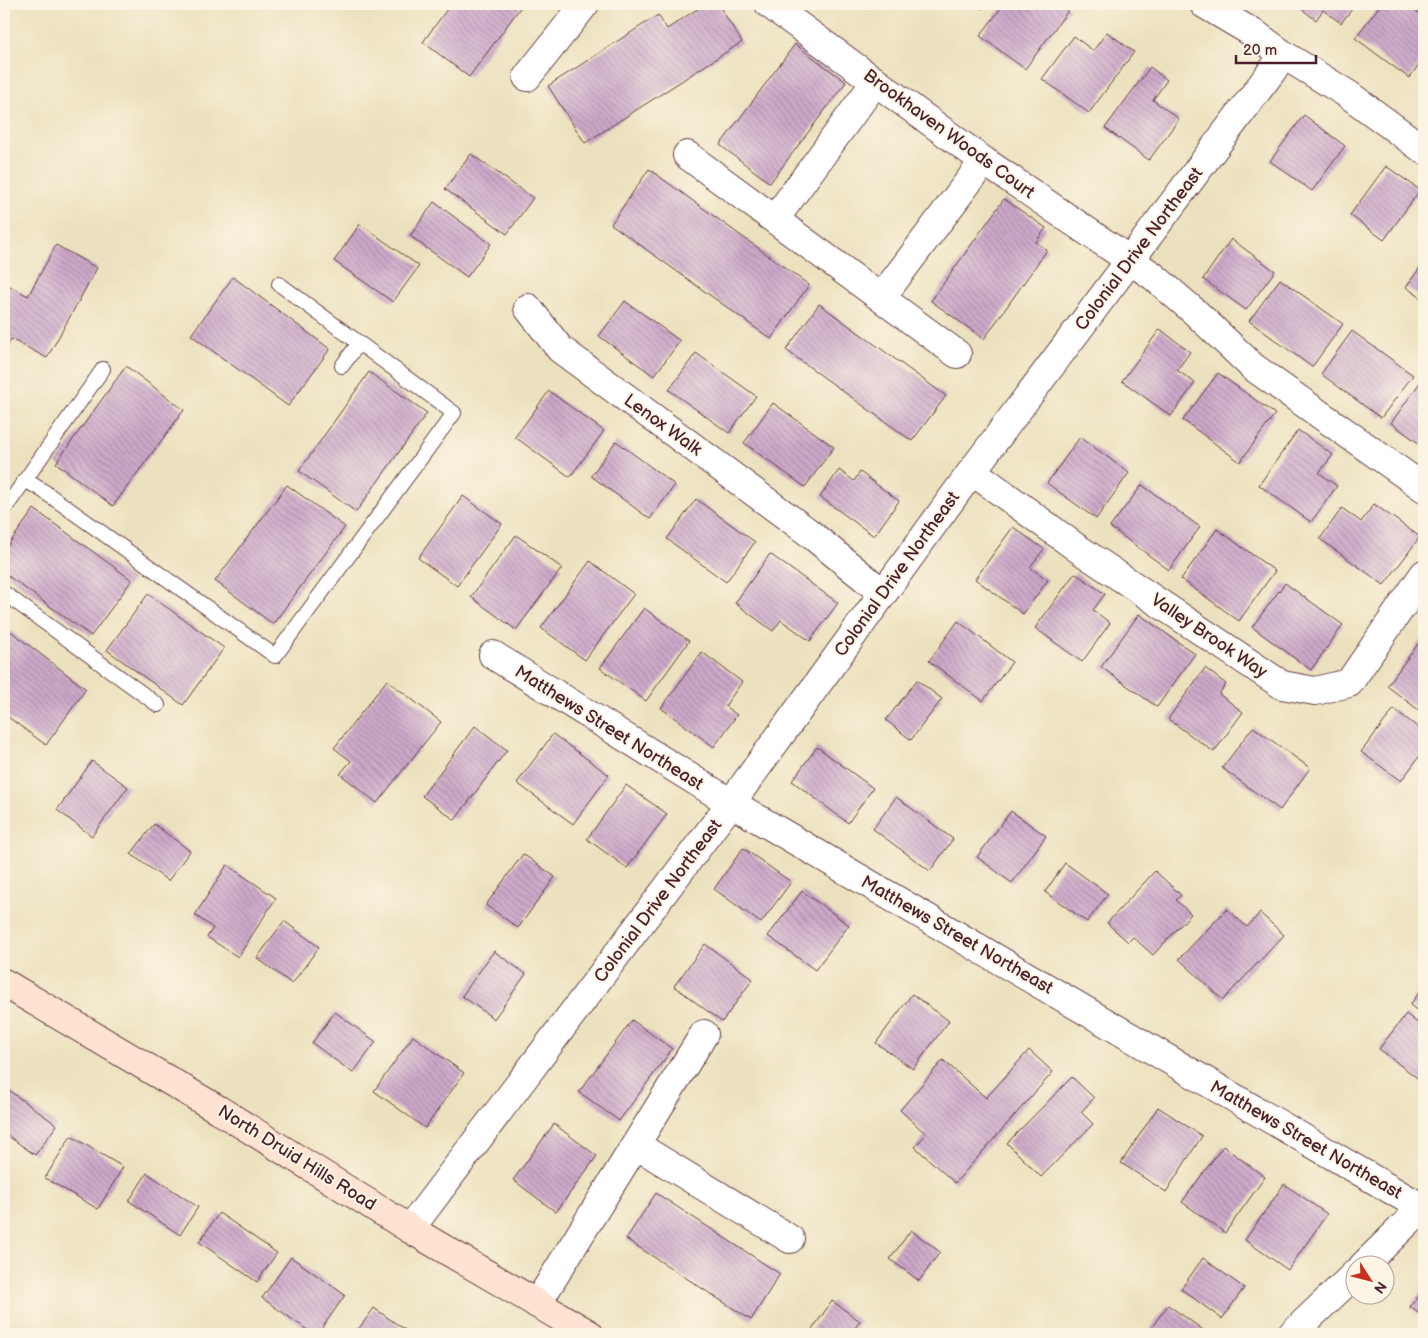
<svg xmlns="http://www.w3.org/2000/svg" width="1428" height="1338" font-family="'Balsamiq Sans',sans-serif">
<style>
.building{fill:url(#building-back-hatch)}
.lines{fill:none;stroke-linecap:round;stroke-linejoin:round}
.lane-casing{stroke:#623c41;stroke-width:16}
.street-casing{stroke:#623c41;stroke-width:30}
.secondary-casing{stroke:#623c41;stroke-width:30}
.lane{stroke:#fff;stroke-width:14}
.street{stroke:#fff;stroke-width:28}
.secondary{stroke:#fee3d2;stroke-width:28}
.labels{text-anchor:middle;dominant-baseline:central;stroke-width:4;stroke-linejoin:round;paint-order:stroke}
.street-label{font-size:18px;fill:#4a1f2b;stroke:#fcf5e5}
</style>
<defs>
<pattern id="building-back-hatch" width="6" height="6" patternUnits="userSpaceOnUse" patternTransform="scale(1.25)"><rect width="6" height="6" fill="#cca9ca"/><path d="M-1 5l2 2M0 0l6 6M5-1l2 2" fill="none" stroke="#a889a4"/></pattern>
</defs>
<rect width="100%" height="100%" fill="#fcf5e5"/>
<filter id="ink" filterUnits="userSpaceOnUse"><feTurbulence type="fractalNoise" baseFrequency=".02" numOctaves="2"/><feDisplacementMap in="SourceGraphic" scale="10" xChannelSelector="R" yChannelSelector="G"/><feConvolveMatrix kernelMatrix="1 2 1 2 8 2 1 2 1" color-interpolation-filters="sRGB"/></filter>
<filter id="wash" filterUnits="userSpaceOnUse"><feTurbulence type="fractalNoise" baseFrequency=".0096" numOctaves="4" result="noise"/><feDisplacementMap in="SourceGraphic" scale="20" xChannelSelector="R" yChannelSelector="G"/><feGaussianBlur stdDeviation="1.12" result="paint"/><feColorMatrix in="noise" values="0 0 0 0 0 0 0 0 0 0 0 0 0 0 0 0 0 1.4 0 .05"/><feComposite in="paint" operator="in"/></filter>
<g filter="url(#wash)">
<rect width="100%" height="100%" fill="#ece1be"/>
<g id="blocks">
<path class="building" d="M451,4H523L469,77L423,42Z
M705,4H718L742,42L585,143L548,86L658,15L667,29Z
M975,4H986L982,9Z
M1004,4H1064L1070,8L1025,69L980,36Z
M1295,4H1356L1341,23L1323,10L1316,20Z
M1381,4H1406L1424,17V58L1409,78L1355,38Z
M1107,32L1134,52L1089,113L1042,79L1074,36L1093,51Z
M795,44L846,82L770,183L720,145Z
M1150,67L1167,80L1153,100L1179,119L1149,160L1105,128Z
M1304,115L1345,146L1312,191L1270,161Z
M471,154L533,198L507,234L445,189Z
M1386,166L1420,190L1384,240L1350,215Z
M649,169L809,285L771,339L611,224Z
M1004,199L1046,228L1036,242L1047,250L984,339L931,301Z
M434,202L491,244L467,277L410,236Z
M360,224L419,266L393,302L334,261Z
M1231,239L1275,271L1246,310L1203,279Z
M56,245L97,268L47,358L11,339L4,352V283L28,296Z
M1424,262V300L1406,287Z
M233,277L330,349L288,406L191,335Z
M1280,279L1343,324L1312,367L1249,321Z
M625,301L680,341L654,376L599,336Z
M819,304L946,396L912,441L786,350Z
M1160,329L1190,352L1177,370L1195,383L1171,416L1122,381Z
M1352,331L1413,375L1381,418L1321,374Z
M696,353L756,396L729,433L669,390Z
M126,366L184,410L113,506L56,463Z
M369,372L427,413L356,512L299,471Z
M1218,373L1275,414L1240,462L1183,420Z
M1424,377V447L1391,423Z
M549,391L604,431L570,477L515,437Z
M773,403L834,447L805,487L744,443Z
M1298,430L1333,455L1319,473L1337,486L1311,522L1259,485Z
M1080,437L1129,473L1096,519L1047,483Z
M616,441L675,485L650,519L591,476Z
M839,470L854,481L860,472L899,501L874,536L820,497Z
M287,485L345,527L273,624L215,581Z
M1142,485L1200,527L1169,570L1110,527Z
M463,496L502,524L457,586L418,558Z
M696,499L755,542L726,582L667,539Z
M1374,504L1420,537L1384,585L1320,539L1342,508L1361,522Z
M34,509L132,580L91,636L4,573V551Z
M1013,527L1044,549L1030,567L1048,580L1023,614L975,579Z
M1217,529L1275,571L1239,621L1181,579Z
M516,535L562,568L516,630L471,597Z
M770,554L838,603L810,641L781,620L773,631L735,603Z
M590,561L634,594L585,660L541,628Z
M1075,573L1105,594L1093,610L1110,623L1082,662L1035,628Z
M1285,583L1343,625L1311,670L1252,627Z
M148,594L224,648L183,705L107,650Z
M644,608L689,641L646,701L600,668Z
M1139,614L1195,654L1157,707L1101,667Z
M958,621L1012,662L983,701L929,661Z
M4,626L86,689L46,745L4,714Z
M1424,636V714L1387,686Z
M702,652L742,682L725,706L737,715L714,747L661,708Z
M1205,668L1226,684L1219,694L1243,712L1214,752L1168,719Z
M387,680L441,722L377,803L340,774L351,761L334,748Z
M917,680L942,699L911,740L886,720Z
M1394,709L1424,732V750L1401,781L1361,752Z
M475,726L507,750L455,820L422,796Z
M1253,727L1310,768L1280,810L1222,768Z
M553,734L609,775L573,824L517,783Z
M817,747L873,788L848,823L792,781Z
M92,761L128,787L92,836L57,810Z
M626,785L667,814L627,868L587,839Z
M896,797L953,839L930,871L873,829Z
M1011,811L1046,836L1012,883L977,857Z
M154,824L190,851L168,881L131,854Z
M743,848L791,882L761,923L714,889Z
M523,854L555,877L518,928L486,905Z
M1065,863L1108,894L1087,922L1045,892Z
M227,865L276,898L238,957L207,937L213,928L195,915Z
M1155,871L1181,895L1176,900L1191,914L1153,955L1133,937L1128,942L1107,923Z
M802,891L849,925L815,970L768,936Z
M1227,909L1247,927L1260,913L1284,935L1223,1000L1179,959Z
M284,921L319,947L292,984L257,958Z
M705,944L753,979L722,1022L674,986Z
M494,951L526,974L494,1019L462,996Z
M1424,986V1016L1410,1005Z
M912,994L949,1021L913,1069L876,1043Z
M335,1012L376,1042L353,1073L312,1043Z
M1406,1014L1424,1028V1083L1379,1049Z
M632,1020L672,1049L619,1121L579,1092Z
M413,1036L464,1073L425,1128L374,1091Z
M1029,1050L1053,1072L955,1183L915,1147L926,1134L900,1110L943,1060L986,1098Z
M1072,1077L1094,1098L1081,1112L1093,1124L1041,1177L1007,1143Z
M4,1087L57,1125L35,1155L4,1133Z
M1158,1107L1202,1136L1166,1192L1121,1163Z
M554,1124L597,1156L556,1212L513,1180Z
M71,1136L123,1167L98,1209L45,1178Z
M1223,1146L1265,1177L1225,1233L1182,1202Z
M147,1173L198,1207L180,1235L129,1201Z
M1284,1184L1327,1214L1288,1270L1245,1240Z
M656,1193L780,1274L751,1320L626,1239Z
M219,1213L277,1253L257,1282L199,1242Z
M911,1230L940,1252L919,1281L890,1259Z
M291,1257L345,1295L318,1334H313L262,1298Z
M1203,1258L1244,1288L1222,1319L1181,1289Z
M1424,1288V1317L1410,1307Z
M832,1301L860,1321L851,1334H809Z
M1168,1305L1209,1334H1152L1148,1332Z
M374,1308L411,1334H355Z"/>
</g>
</g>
<g filter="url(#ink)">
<use href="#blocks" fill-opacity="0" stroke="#623c41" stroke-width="1"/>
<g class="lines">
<g class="lane-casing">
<path id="lane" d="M342,366L359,343
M25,480L42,490L275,656L454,413L279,284
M4,510L103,369
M4,593L158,705"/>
</g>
<g class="street-casing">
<path id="street" d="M769,4L984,161L1153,276L1196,313L1253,367L1424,488
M1204,4L1258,36L1284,55L1349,95L1424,150
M527,77L585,4
M687,155L957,354
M775,219L876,81
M881,298L984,161
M528,308L560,349L808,532L883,593
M972,471L1077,548L1282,685L1315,691L1349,683L1424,574
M493,655L731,803L1424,1209
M636,1145L790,1239
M410,1229L731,803L972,471L1284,55
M1363,1266L1424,1206
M537,1304L704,1034
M1292,1334L1356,1273"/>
</g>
<g class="secondary-casing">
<path id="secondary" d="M4,983L219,1110L410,1229L589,1334"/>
</g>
<use href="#lane" class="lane"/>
<use href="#street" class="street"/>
<use href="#secondary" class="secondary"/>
</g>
</g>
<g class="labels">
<g class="street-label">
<text transform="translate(949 134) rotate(36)">Brookhaven Woods Court</text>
<text transform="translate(1139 249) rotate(-53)">Colonial Drive Northeast</text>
<text transform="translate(663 425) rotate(36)">Lenox Walk</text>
<text transform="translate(897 574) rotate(-54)">Colonial Drive Northeast</text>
<text transform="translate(1209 636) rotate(34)">Valley Brook Way</text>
<text transform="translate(609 728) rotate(32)">Matthews Street Northeast</text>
<text transform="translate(658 901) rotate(-53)">Colonial Drive Northeast</text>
<text transform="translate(957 935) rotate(30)">Matthews Street Northeast</text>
<text transform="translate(1306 1140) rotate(30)">Matthews Street Northeast</text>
<text transform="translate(297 1158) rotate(32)">North Druid Hills Road</text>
</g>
</g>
<rect width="1428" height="1338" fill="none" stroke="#fcf5e5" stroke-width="20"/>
<g transform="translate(1370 1280) rotate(126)"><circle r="24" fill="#fcf5e5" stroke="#b59f9b"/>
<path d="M0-4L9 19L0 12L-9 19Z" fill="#c8321e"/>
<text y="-8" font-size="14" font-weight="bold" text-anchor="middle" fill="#4a1f2b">N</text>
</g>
<path d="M1236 55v8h80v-8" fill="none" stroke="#4a1f2b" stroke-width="2.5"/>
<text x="1243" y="55" font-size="15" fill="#4a1f2b" stroke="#fcf5e5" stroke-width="4" paint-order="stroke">20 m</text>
</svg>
